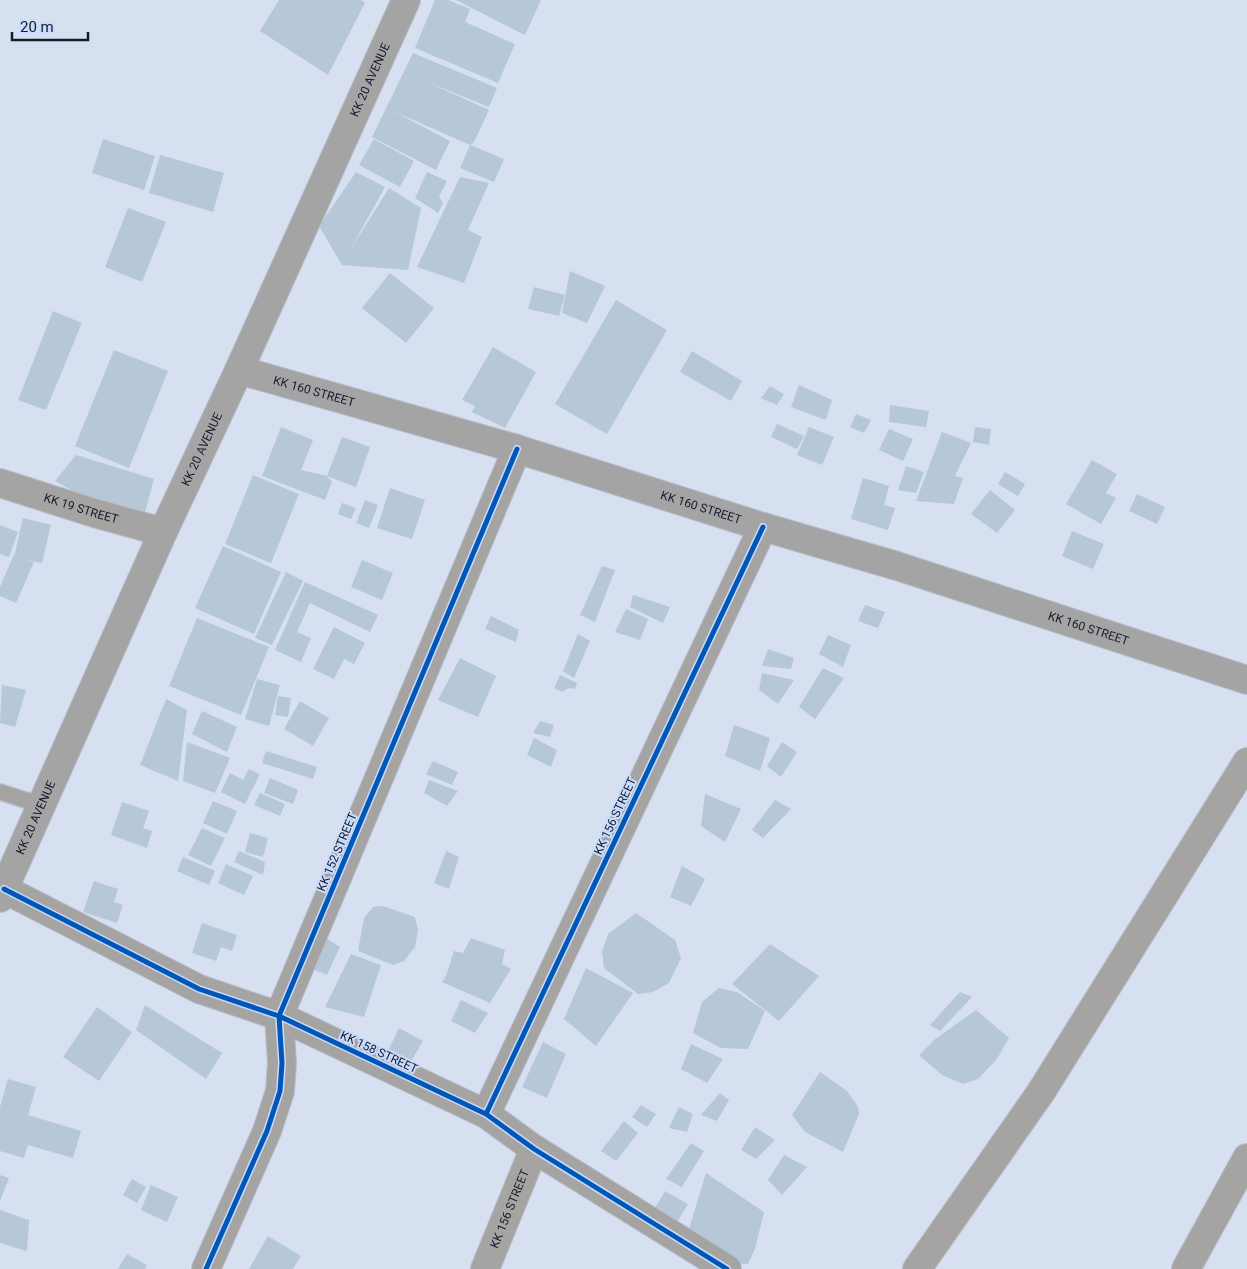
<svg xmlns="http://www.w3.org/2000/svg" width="1247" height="1269" font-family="Roboto,sans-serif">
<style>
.building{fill:#b6c7d8}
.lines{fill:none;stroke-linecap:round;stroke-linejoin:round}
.service-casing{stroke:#b6becb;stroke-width:18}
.minor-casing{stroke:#b6becb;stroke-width:30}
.secondary-casing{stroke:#b6becb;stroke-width:30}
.service{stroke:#a6a4a2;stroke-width:15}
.minor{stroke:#a6a4a2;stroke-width:28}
.secondary{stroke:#a5a4a4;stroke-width:28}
.cycleway-casing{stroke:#cadcfd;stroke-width:8}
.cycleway{stroke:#0057b8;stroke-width:5}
.labels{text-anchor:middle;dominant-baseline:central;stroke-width:4;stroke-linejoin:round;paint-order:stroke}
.street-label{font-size:12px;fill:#141c2b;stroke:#cadcfd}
</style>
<rect width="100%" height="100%" fill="#d6e0f1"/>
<path class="building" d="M279,0H361L365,3L328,75L260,31Z
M435,0H448L470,9L465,22L515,44L498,83L415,48Z
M456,0H541L525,35Z
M413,53L497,88L489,107L425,81L489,110L474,142L470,145L393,111L450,141L436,170L372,137Z
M103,139L155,156L144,190L92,173Z
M374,139L414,161L400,187L359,165Z
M470,145L504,159L494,182L460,168Z
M160,155L224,173L213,212L149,193Z
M356,172L385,187L350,250L389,188L421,208L408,270L342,265L319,226Z
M427,172L447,181L439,197L443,203L438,213L415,198Z
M460,177L489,183L468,230L482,237L464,283L417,267Z
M128,208L166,222L142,282L105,267Z
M570,271L605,286L587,323L562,313Z
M390,273L434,308L406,343L362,308Z
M534,287L565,295L559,316L528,309Z
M616,300L667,330L607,434L555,404Z
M53,311L82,323L46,410L18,400Z
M493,347L536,372L505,428L472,412L475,406L462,400Z
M114,350L168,371L129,468L75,446Z
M692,351L742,381L731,401L680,372Z
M799,385L832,400L826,420L791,407Z
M770,386L784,394L777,405L761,398Z
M890,405L929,411L926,427L889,422Z
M856,414L871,420L864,433L850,427Z
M777,424L804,436L797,449L771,437Z
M281,427L313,440L301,470L327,476L342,437L370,447L356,487L327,476L332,482L325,500L262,476Z
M809,427L834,437L822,465L797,455Z
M975,427L991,429L989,445L973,442Z
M889,429L913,439L903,461L879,450Z
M942,432L971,443L955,476L963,478L954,504L916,501Z
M76,455L154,479L143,520L97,505L55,481Z
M1092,460L1117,474L1106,493L1116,498L1101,524L1066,504Z
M906,466L924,472L916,493L898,490Z
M1005,472L1025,484L1018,496L998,484Z
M253,475L299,494L271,563L225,544Z
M863,478L889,486L884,505L895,508L888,530L851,519Z
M390,488L425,500L412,539L377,528Z
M990,490L1015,510L997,533L971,514Z
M1137,494L1165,507L1157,524L1129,511Z
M365,500L378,505L369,528L356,523Z
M342,503L356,508L351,519L338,514Z
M23,518L51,525L42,563L23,559L34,562L16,603L0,596V587L14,554V557Z
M0,525L18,532L9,557L0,554Z
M1072,531L1104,544L1093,569L1062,556Z
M223,546L281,572L254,634L195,608Z
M362,560L393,573L382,600L351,587Z
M602,566L615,570L595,622L580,615Z
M286,572L303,581L272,645L255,638Z
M305,582L378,615L370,632L310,603L297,632L311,638L301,662L275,650Z
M633,595L670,607L663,623L630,607Z
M865,605L885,612L878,628L858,621Z
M626,609L648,619L640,640L615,632Z
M491,616L519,630L516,642L485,629Z
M197,618L269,647L241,715L169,686Z
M334,627L365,643L354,664L344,659L334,679L313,669Z
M578,634L590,641L574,678L563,671Z
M828,635L851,645L843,667L819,654Z
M768,649L794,658L791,669L762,666Z
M460,658L496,676L478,717L438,700Z
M823,668L844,678L815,719L799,707Z
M762,673L794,680L778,704L759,690Z
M560,675L577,683L575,689L569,688L562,692L554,688Z
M257,679L280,685L269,726L245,719Z
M2,685L26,690L15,727L0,723Z
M278,696L291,698L288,717L275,715Z
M166,699L187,710L178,781L140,765Z
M300,701L329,718L313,746L284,729Z
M202,711L237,727L227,752L192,734Z
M540,721L554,725L550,737L533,733Z
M734,725L770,738L760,771L725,756Z
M534,738L557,750L551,767L527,755Z
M187,742L230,758L215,793L183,781Z
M782,742L797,752L781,777L767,766Z
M266,751L317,767L313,779L262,763Z
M433,761L458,772L452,785L426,774Z
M249,769L260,774L245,804L221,792L230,773L243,780Z
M270,778L298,790L293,804L264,793Z
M429,780L458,791L447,806L424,793Z
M260,793L285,804L280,816L254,805Z
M705,794L741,809L725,842L701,826Z
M775,800L791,809L763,838L752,830Z
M213,801L237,811L227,834L203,823Z
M122,802L149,811L143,828L152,831L147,848L111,835Z
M202,828L225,838L211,866L188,855Z
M250,833L268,838L263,857L245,852Z
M239,851L265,862L263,875L234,862Z
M446,851L459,857L449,889L434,883Z
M183,857L215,871L209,885L177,871Z
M226,864L253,876L244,895L218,883Z
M682,866L705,879L691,906L670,897Z
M94,881L118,889L114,902L123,905L117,923L83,912Z
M383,906L415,917L418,930L415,947L404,961L393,965L358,951L364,918L373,907Z
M636,913L675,940L681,958L669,983L653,992L638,994L604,968L602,952L608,934Z
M202,923L237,935L232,951L221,947L216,961L192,953Z
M326,938L340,947L327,975L310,968Z
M471,938L505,950L502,964L511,969L490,1003L442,982L446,976L454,951L463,953Z
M770,944L819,976L779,1021L732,984Z
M351,954L381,965L364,1017L325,1007Z
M586,968L633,993L596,1046L564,1019Z
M719,988L737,992L765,1011L748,1049L721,1048L693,1033L702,1002Z
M960,992L972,997L940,1031L930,1025Z
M461,1000L488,1013L475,1033L451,1021Z
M145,1005L222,1053L206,1079L136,1030Z
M97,1007L132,1032L99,1081L63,1057Z
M976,1010L1009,1038L997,1059L978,1079L963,1084L942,1075L919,1055L934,1040Z
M399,1028L423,1041L410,1063L388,1051Z
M543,1042L566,1054L547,1098L522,1087Z
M691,1044L723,1059L707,1083L681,1069Z
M820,1072L847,1091L858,1107L859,1114L843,1152L805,1132L792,1115Z
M8,1079L36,1087L28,1115L81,1131L73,1158L28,1145L24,1158L0,1151V1107Z
M720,1093L729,1100L717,1121L701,1115Z
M641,1105L656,1114L647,1127L632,1117Z
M679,1107L693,1114L687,1132L669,1128Z
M624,1121L638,1133L616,1161L601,1151Z
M755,1127L775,1140L756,1159L741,1150Z
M691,1143L704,1151L682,1187L666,1179Z
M784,1155L807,1167L782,1195L768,1180Z
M706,1173L764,1212L755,1249L748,1264L731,1263L688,1232Z
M0,1175L9,1178L0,1201Z
M132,1179L146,1187L137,1203L123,1195Z
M151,1185L178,1197L167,1222L141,1210Z
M665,1191L688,1204L676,1224L652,1213Z
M0,1210L29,1220L27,1251L0,1243Z
M268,1236L301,1256L293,1269H249Z
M127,1254L147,1265L145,1269H118Z"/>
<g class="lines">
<g class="service-casing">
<path id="service" d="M0,792L41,805"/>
</g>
<g class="minor-casing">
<g id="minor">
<path id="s1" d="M0,483L94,513L163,532"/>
<path d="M4,889L199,989L279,1016L486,1114L534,1149L727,1269"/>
<path d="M486,1114L763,527"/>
<path d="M206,1269L267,1131L280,1091L282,1063L279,1016L517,449"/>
<path id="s2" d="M485,1269L534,1149"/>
<path d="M917,1269L1041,1092L1247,762"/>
<path d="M1186,1269L1247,1158"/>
</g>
</g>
<g class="secondary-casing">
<g id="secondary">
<path id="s3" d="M239,370L517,449L763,527L897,566L1247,680"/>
<path id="s4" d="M0,898L163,532L239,370L406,0"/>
</g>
</g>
<use href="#service" class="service"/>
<use href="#minor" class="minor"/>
<use href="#secondary" class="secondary"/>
<g class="cycleway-casing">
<path id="cycleway" d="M4,889L199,989L279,1016L486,1114L534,1149L727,1269
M486,1114L763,527
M206,1269L267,1131L280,1091L282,1063L279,1016L517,449"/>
</g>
<use href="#cycleway" class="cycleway"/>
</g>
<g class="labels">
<g class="street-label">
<text stroke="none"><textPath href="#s4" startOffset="898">KK 20 AVENUE</textPath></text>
<text stroke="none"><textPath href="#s3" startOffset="78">KK 160 STREET</textPath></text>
<text stroke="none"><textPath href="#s4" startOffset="492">KK 20 AVENUE</textPath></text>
<text stroke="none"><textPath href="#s1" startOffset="85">KK 19 STREET</textPath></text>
<text stroke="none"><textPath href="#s3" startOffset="482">KK 160 STREET</textPath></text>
<text stroke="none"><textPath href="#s3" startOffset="888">KK 160 STREET</textPath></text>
<text transform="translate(615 816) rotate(-65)">KK 156 STREET</text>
<text stroke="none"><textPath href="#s4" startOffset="88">KK 20 AVENUE</textPath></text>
<text transform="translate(337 852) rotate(-67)">KK 152 STREET</text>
<text transform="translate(379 1052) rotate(25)">KK 158 STREET</text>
<text stroke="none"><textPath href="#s2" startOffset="65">KK 156 STREET</textPath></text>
</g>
</g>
<path d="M12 32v8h76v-8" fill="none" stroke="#141c2b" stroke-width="2.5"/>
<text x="20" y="32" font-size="15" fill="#141c2b" stroke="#cadcfd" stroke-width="4" paint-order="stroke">20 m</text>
</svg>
